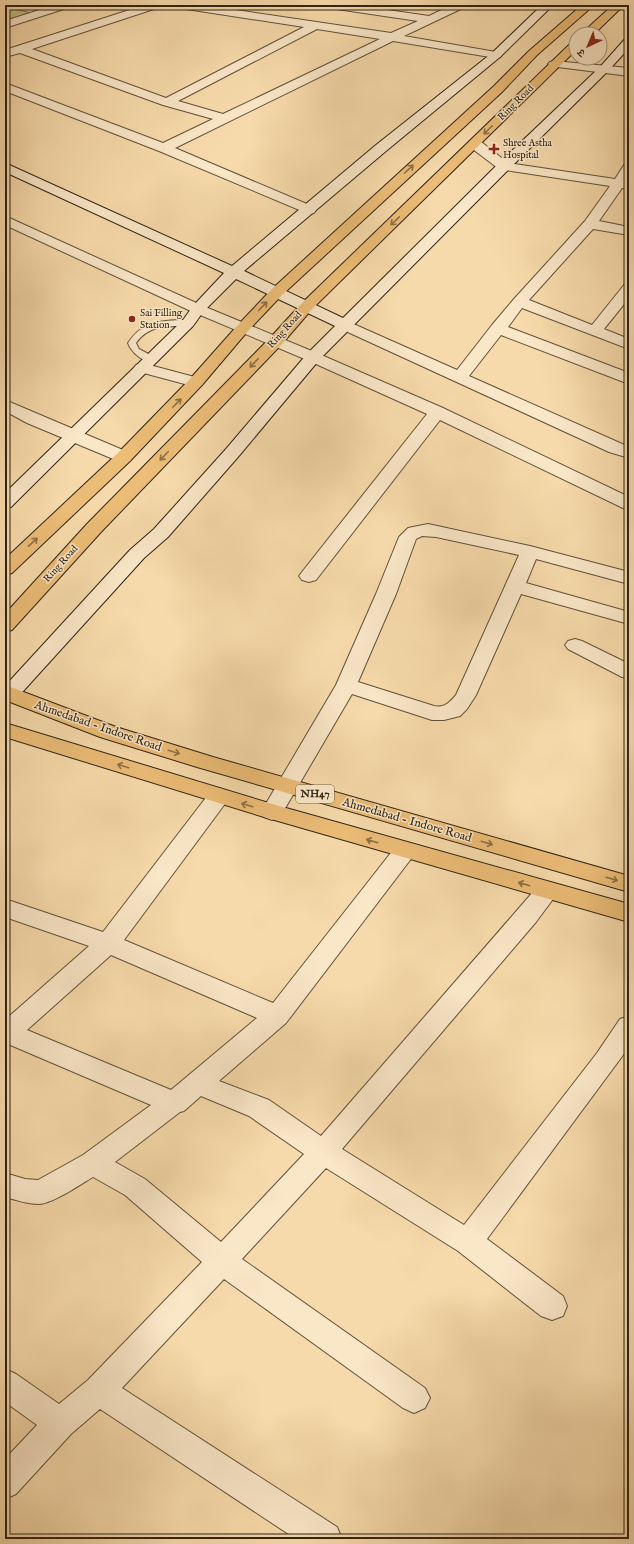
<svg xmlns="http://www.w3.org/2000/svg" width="634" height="1544" font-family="'IM FELL English','Noto Serif Devanagari',serif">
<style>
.green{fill:#c1be86;stroke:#78704c}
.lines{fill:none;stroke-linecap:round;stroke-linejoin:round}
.lane-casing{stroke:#615139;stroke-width:2}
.street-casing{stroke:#615139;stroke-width:2}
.secondary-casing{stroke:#2f2313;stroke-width:2}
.highway-casing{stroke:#2f2313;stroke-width:2}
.lane{fill:#fae7c8;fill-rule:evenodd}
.street{fill:#fae7c8;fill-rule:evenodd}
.secondary{fill:#fae7c8;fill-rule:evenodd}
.highway{fill:#ecbd76;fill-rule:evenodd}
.oneway{stroke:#8e7044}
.poi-dot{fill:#8f2418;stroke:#fae7c8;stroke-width:1.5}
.labels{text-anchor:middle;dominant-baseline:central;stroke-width:3;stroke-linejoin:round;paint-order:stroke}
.far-street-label{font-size:10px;fill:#2f2313;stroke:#fae7c8}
.far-poi-label{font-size:10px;fill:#2f2313;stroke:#fae7c8;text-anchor:start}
.shield{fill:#fae7c8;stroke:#6c5e49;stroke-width:1}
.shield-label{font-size:11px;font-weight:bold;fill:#2f2313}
.street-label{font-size:12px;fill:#2f2313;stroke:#fae7c8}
</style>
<rect width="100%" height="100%" fill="#f7daab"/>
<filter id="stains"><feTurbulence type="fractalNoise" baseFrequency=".005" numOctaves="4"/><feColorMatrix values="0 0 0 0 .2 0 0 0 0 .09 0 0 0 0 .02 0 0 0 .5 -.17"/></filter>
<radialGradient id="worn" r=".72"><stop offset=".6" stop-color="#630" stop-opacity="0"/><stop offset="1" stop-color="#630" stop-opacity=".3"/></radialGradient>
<path class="green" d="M5,7L32,13L5,22Z"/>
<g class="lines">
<g class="lane-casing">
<path id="lane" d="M180,320H188L192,323L188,326C168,326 148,325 136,343L139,349L154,357L155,359L154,361C143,363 131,352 128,343C141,323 157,321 180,320Z"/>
</g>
<g class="street-casing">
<path id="street" d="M55,5H71L70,7L5,28V21Z
M145,5H161L160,7L32,49L166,98L304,27L180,8L175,5H202L391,33L418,21L330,8L325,5H353L429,16L452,5H466L465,7L404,36L496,52L500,53L502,55L500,57L496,58L393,41L175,148L314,207L316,210L314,213L309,214L159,151L5,91V83L163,143L213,119L163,105L20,53L5,57V50ZM317,29L380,39L223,114L178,101Z
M554,61L629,68V76L550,66L548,64L550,62Z
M475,140L480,141L508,163L615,179L624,165L629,164V178L627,181H629V189L622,188L599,221L629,227V235L593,229L529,300L592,325L624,285L629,284V298L604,329L629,339V349L522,308L508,327L629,373V384L501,335L469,376L629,447V458L609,452L339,328L336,325L339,322L344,320L349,322L457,370L492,325L514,299L585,221L610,186L499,169L470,147L469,144L470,141Z
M5,216L203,306L319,354L443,408L629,497V509L623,508L440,420L316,580L309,582L302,580L299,576L302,572L427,414L307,360L193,312L5,225Z
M142,363L202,379L204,382L202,385L196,387L136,371L134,368L136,365Z
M5,400L130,453L133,457L130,461L124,462L118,461L27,423L5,411Z
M428,524L530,546L629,572V584L536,559L526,583L629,612V624L521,594L476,695L467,709L460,716L444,720H432L352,694L280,817L272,820L264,817L261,812L336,685L376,594L399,537L408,528ZM422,536L436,537L519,555L456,695C449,703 445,708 434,706L358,682L396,594L416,539Z
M575,639L582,641L629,664V678L622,677L568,649L565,645L568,641Z
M219,788L227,791L230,796L227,801L124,940L273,1003L397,845L405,843L413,845L417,851L286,1023L219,1081L269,1100L321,1136L539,885L547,882L555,885L559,891L536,922L342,1149L464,1225L597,1053L620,1019L629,1016V1047L487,1239L563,1296L567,1306L563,1316L552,1320L541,1316L458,1251L326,1168L242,1259L425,1388L430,1398L425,1408L414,1413L403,1408L224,1279L122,1388L337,1527L342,1539H296L100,1409L71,1434L16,1494L5,1499V1459L37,1425L5,1402V1369L16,1374L59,1404L88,1380L202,1262L125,1195L93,1177C81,1184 52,1204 39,1204C27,1204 16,1200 5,1197V1173L25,1179L38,1180L83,1155L151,1105L8,1044L5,1045V1020L89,946L5,917V899L103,932L211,791ZM111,955L257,1018L171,1090L27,1030ZM201,1096L249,1116L304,1154L221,1242L145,1179L115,1162L180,1112L184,1111Z"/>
</g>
<g class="secondary-casing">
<path id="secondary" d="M542,5H553L500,57L386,151L244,271L343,318L499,163L600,67L625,39L629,38V48L608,71L509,169L319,360L238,457L168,537L144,558L16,699L9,701L5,700V686L130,550L154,529L226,449L307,354L335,326L236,279L203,312L193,326L11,507L5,508V493L183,320L193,306L224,273L5,172V163L232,266L376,145L492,53Z"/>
</g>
<g class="highway-casing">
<path id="highway" d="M582,5H594L537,55L502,92L282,295L247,332L202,385L130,461L12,573L5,575V559L118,453L190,379L237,326L272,289L494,86L529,51Z
M613,5H624L594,34H581Z
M576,41V50L312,309L281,345L101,532L12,630L5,632V614L87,524L269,339L302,303L572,42Z
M5,685L116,727L213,757L629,876V892L197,767L100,737L5,700Z
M5,723L279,806L629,904V922L264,817L5,737Z"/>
</g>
<use href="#lane" class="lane"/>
<use href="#street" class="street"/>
<use href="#secondary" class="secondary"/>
<use href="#highway" class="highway"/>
</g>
<defs><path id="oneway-shaft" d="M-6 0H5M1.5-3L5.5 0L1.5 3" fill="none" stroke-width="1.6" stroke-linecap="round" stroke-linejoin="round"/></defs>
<g class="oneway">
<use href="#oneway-shaft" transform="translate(488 130) rotate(135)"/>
<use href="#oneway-shaft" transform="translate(409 169) rotate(-42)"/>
<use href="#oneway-shaft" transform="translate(395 221) rotate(136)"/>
<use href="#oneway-shaft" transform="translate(263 306) rotate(-46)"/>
<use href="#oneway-shaft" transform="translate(254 363) rotate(134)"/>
<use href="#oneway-shaft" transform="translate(177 403) rotate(-46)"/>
<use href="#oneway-shaft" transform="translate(164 456) rotate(134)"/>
<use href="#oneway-shaft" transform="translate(33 542) rotate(-43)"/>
<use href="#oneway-shaft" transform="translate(174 752) rotate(17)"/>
<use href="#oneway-shaft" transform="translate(123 766) rotate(-163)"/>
<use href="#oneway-shaft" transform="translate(247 805) rotate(-163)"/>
<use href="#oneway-shaft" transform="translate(372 841) rotate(-164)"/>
<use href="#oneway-shaft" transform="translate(487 843) rotate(16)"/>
<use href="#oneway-shaft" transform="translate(612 879) rotate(16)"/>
<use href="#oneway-shaft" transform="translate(524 884) rotate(-164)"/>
</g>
<g class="poi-dot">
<path d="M492 143h4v4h4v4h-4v4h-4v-4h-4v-4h4z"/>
<circle cx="132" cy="319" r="4"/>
</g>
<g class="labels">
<g class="far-street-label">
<text transform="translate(516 103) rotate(-45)">Ring Road</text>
<text transform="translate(285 330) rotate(-48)">Ring Road</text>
<text transform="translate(61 564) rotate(-48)">Ring Road</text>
</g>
<g class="far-poi-label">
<text x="503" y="143">Shree Astha<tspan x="503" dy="12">Hospital</tspan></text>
<text x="140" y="313">Sai Filling<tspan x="140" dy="12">Station</tspan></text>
</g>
<rect class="shield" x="296" y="785" width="38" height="18" rx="3"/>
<g class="shield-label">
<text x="315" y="794">NH47</text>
</g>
<g class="street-label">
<text transform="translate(98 726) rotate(19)">Ahmedabad - Indore Road</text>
<text transform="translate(407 820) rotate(16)">Ahmedabad - Indore Road</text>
</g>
</g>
<rect width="634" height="1544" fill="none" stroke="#f7daab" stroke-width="20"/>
<rect x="6" y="6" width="622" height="1532" fill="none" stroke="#2f2313" stroke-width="2"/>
<rect x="10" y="10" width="614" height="1524" fill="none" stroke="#2f2313"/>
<g transform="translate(588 46) rotate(224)"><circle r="19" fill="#fae7c8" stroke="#a99980"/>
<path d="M0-3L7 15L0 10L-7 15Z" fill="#8f2418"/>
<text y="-6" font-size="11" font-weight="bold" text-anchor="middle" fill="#2f2313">उ</text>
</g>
<rect width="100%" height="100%" filter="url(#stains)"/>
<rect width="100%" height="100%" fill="url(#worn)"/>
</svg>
